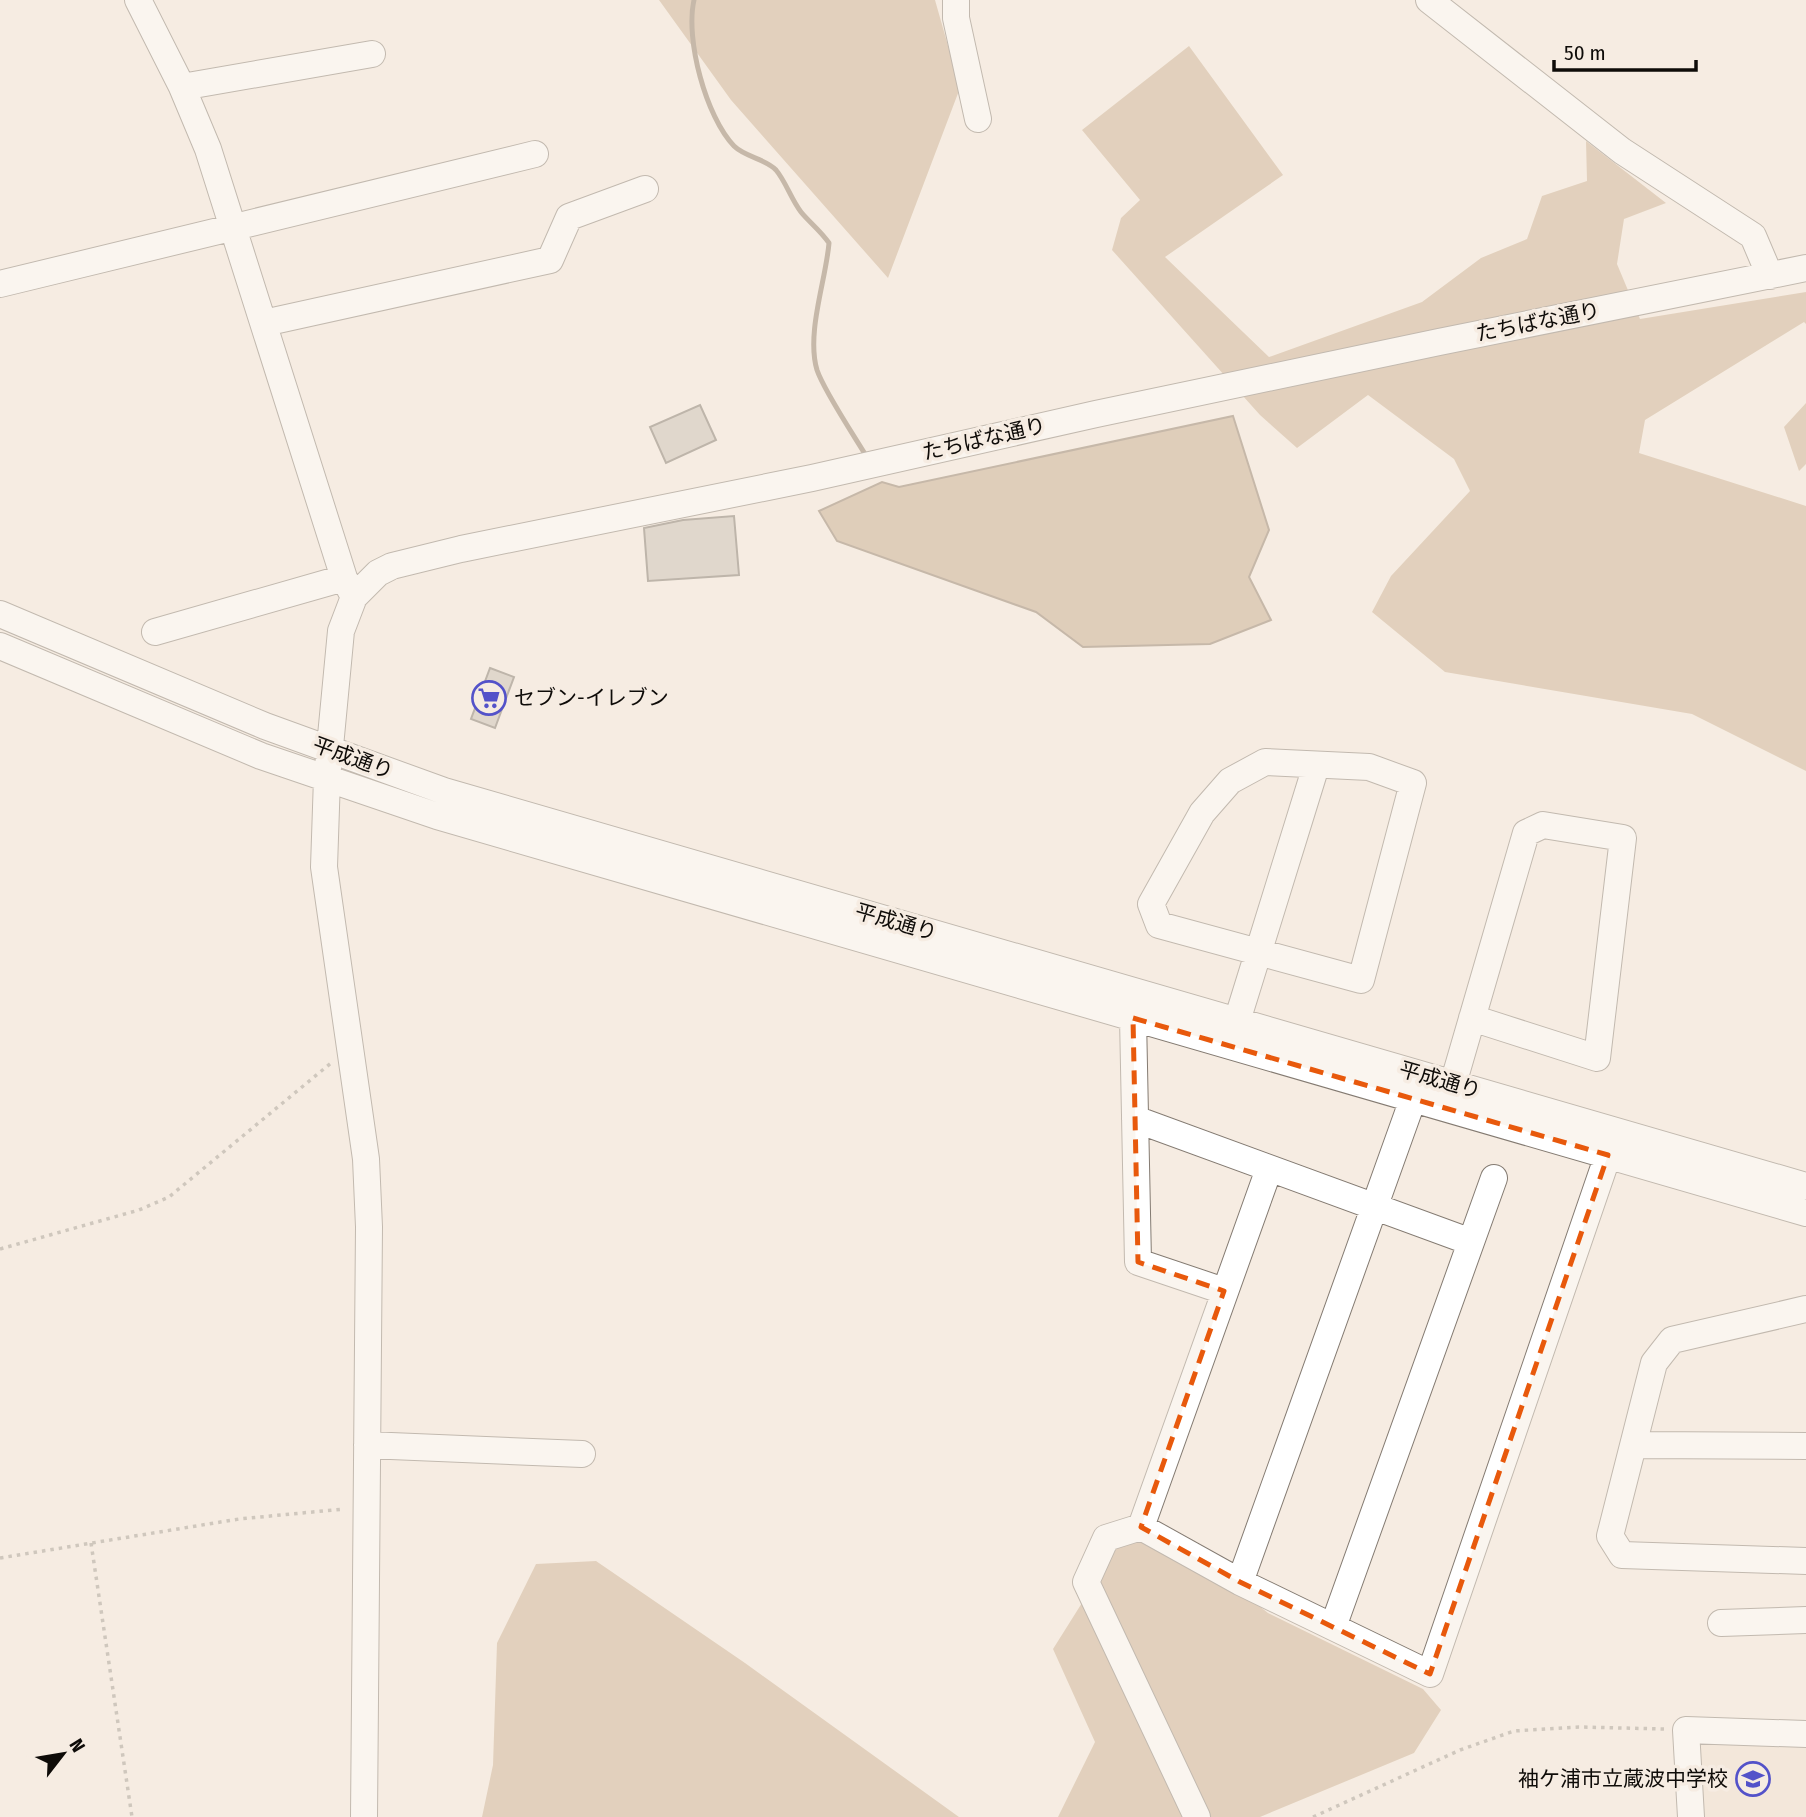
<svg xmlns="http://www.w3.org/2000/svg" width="1806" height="1817" font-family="'Fira Sans Condensed','Noto Sans JP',sans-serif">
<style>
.built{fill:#efe0d0}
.forest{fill:#caae91}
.water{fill:#c4a88b;stroke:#8d7964;stroke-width:2}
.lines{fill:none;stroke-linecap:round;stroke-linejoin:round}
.stream{stroke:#8d7964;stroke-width:5}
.building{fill:#c6bdb2;stroke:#7a7167;stroke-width:2}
.minor-casing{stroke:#847b72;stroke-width:28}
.path{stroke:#a09991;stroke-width:3.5;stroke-dasharray:3.5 5;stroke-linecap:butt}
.minor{stroke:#fff;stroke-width:26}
.marked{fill:none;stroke:#e8590c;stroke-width:5;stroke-dasharray:14 9;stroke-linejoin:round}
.labels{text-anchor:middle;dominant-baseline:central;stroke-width:7;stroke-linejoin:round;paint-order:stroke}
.street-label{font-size:21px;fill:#0e0b08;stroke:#f6ece2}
.poi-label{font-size:21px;fill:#0e0b08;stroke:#f6ece2;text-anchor:start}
</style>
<rect width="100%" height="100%" fill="#f6ece2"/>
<path class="built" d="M1806,1738V1817H1702L1697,1741Z"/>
<path class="forest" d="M659,0H935L960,88L888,278L731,100Z
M1189,46L1283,175L1165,257L1269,357L1422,302L1481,258L1527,239L1542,196L1587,181L1586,141L1666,203L1624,219L1617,264L1640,319L1806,292V324L1804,322L1645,420L1639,453L1806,506V771L1692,714L1445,672L1372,612L1391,576L1470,491L1454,459L1368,395L1297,448L1260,415L1112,250L1121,218L1140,200L1082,130Z
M1806,403V464L1799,471L1784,427Z
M1126,1533L1204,1562L1268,1613L1423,1689L1441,1710L1414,1753L1260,1817H1058L1095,1742L1053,1649Z
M596,1561L745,1663L959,1817H482L493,1765L497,1643L536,1564Z"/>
<path class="water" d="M1233,416L1269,530L1249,577L1271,620L1210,644L1083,647L1036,612L837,541L819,511L882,482L899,487Z"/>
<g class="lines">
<path class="stream" d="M694,0C685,39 706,117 734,146C745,157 766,159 776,170C786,182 791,199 801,212C809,222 820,230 829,243C826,280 806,333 817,370C824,391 855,437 868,459"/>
</g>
<path class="building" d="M700,405L716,440L666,463L650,427Z
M734,516L739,575L648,581L644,528L683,520Z
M490,668L514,677L495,728L471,719Z"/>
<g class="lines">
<g class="minor-casing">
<path id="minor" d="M138,0L182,87L208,149L344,578L354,597
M956,0V18L978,119
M1429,0L1622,151L1753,236L1770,276
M182,87L372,54
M0,284L535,154
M264,323L550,260L569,217L645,189
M0,614L265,726L444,791L1806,1186
M155,632L344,578
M0,646L261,756L437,816L1806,1213
M1265,762L1369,767L1413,783L1361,980L1159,925L1151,904L1202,813L1230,781Z
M1133,1018L1138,1262L1224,1291
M1237,1021L1316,766
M1453,1084L1526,833L1543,825L1623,838L1597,1058L1472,1018
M1135,1119L1471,1242
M1269,1169L1141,1527L1240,1582L1430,1674L1608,1155
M1806,1309L1672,1340L1654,1363L1610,1536L1622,1555L1806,1561
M367,1445L582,1454
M1634,1445L1806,1446
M1141,1527L1106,1538L1086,1582L1197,1817
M1240,1582L1413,1099
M1721,1623L1806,1620
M1333,1627L1494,1178
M364,1817L369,1227L366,1159L324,867L327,778L341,631L354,597L378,573L392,566L461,549L812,478L1096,414L1439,342L1806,268
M1691,1817L1686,1730L1806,1734"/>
</g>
<path class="path" d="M0,1249L139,1210L169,1197L331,1063
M91,1543L132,1817
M0,1558L239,1519L344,1509
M1313,1817L1460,1750L1514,1731L1579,1727L1664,1729"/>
<use href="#minor" class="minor"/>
</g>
<path d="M0 0H1806V1817H0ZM1133,1018L1608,1155L1430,1674L1240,1582L1141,1527L1224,1291L1138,1262Z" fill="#f6ece2" fill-opacity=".55" fill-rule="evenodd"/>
<path class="marked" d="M1133,1018L1608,1155L1430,1674L1240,1582L1141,1527L1224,1291L1138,1262Z"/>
<defs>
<g id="supermarket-ring" transform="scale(1.75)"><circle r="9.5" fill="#f6ece2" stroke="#5352c9" stroke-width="1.5"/><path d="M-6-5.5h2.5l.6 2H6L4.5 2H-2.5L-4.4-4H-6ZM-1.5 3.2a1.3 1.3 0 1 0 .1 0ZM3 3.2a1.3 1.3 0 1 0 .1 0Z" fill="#5352c9"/></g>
<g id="school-ring" transform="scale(1.75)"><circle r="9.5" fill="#f6ece2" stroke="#5352c9" stroke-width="1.5"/><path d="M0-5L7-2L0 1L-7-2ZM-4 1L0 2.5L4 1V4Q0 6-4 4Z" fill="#5352c9"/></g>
</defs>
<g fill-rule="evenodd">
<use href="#supermarket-ring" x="489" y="698"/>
<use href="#school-ring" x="1753" y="1779"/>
</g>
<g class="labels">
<g class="street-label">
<text transform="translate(1538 322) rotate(-11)">たちばな通り</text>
<text transform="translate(984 439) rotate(-13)">たちばな通り</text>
<text transform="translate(353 758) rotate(20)">平成通り</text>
<text transform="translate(896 922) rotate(16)">平成通り</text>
<text transform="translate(1440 1080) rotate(16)">平成通り</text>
</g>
<g class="poi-label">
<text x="514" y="698">セブン-イレブン</text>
<text x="1728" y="1779" text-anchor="end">袖ケ浦市立蔵波中学校</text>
</g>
</g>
<g transform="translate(63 1754) rotate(59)" stroke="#f6ece2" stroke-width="5" paint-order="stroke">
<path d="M0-5L12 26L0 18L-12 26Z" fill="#0e0b08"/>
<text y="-10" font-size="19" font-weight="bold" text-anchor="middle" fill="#0e0b08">N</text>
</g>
<path d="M1554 60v10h142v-10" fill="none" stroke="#0e0b08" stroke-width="3.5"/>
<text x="1564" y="60" font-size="21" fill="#0e0b08" stroke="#f6ece2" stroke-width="5" paint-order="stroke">50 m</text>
</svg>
